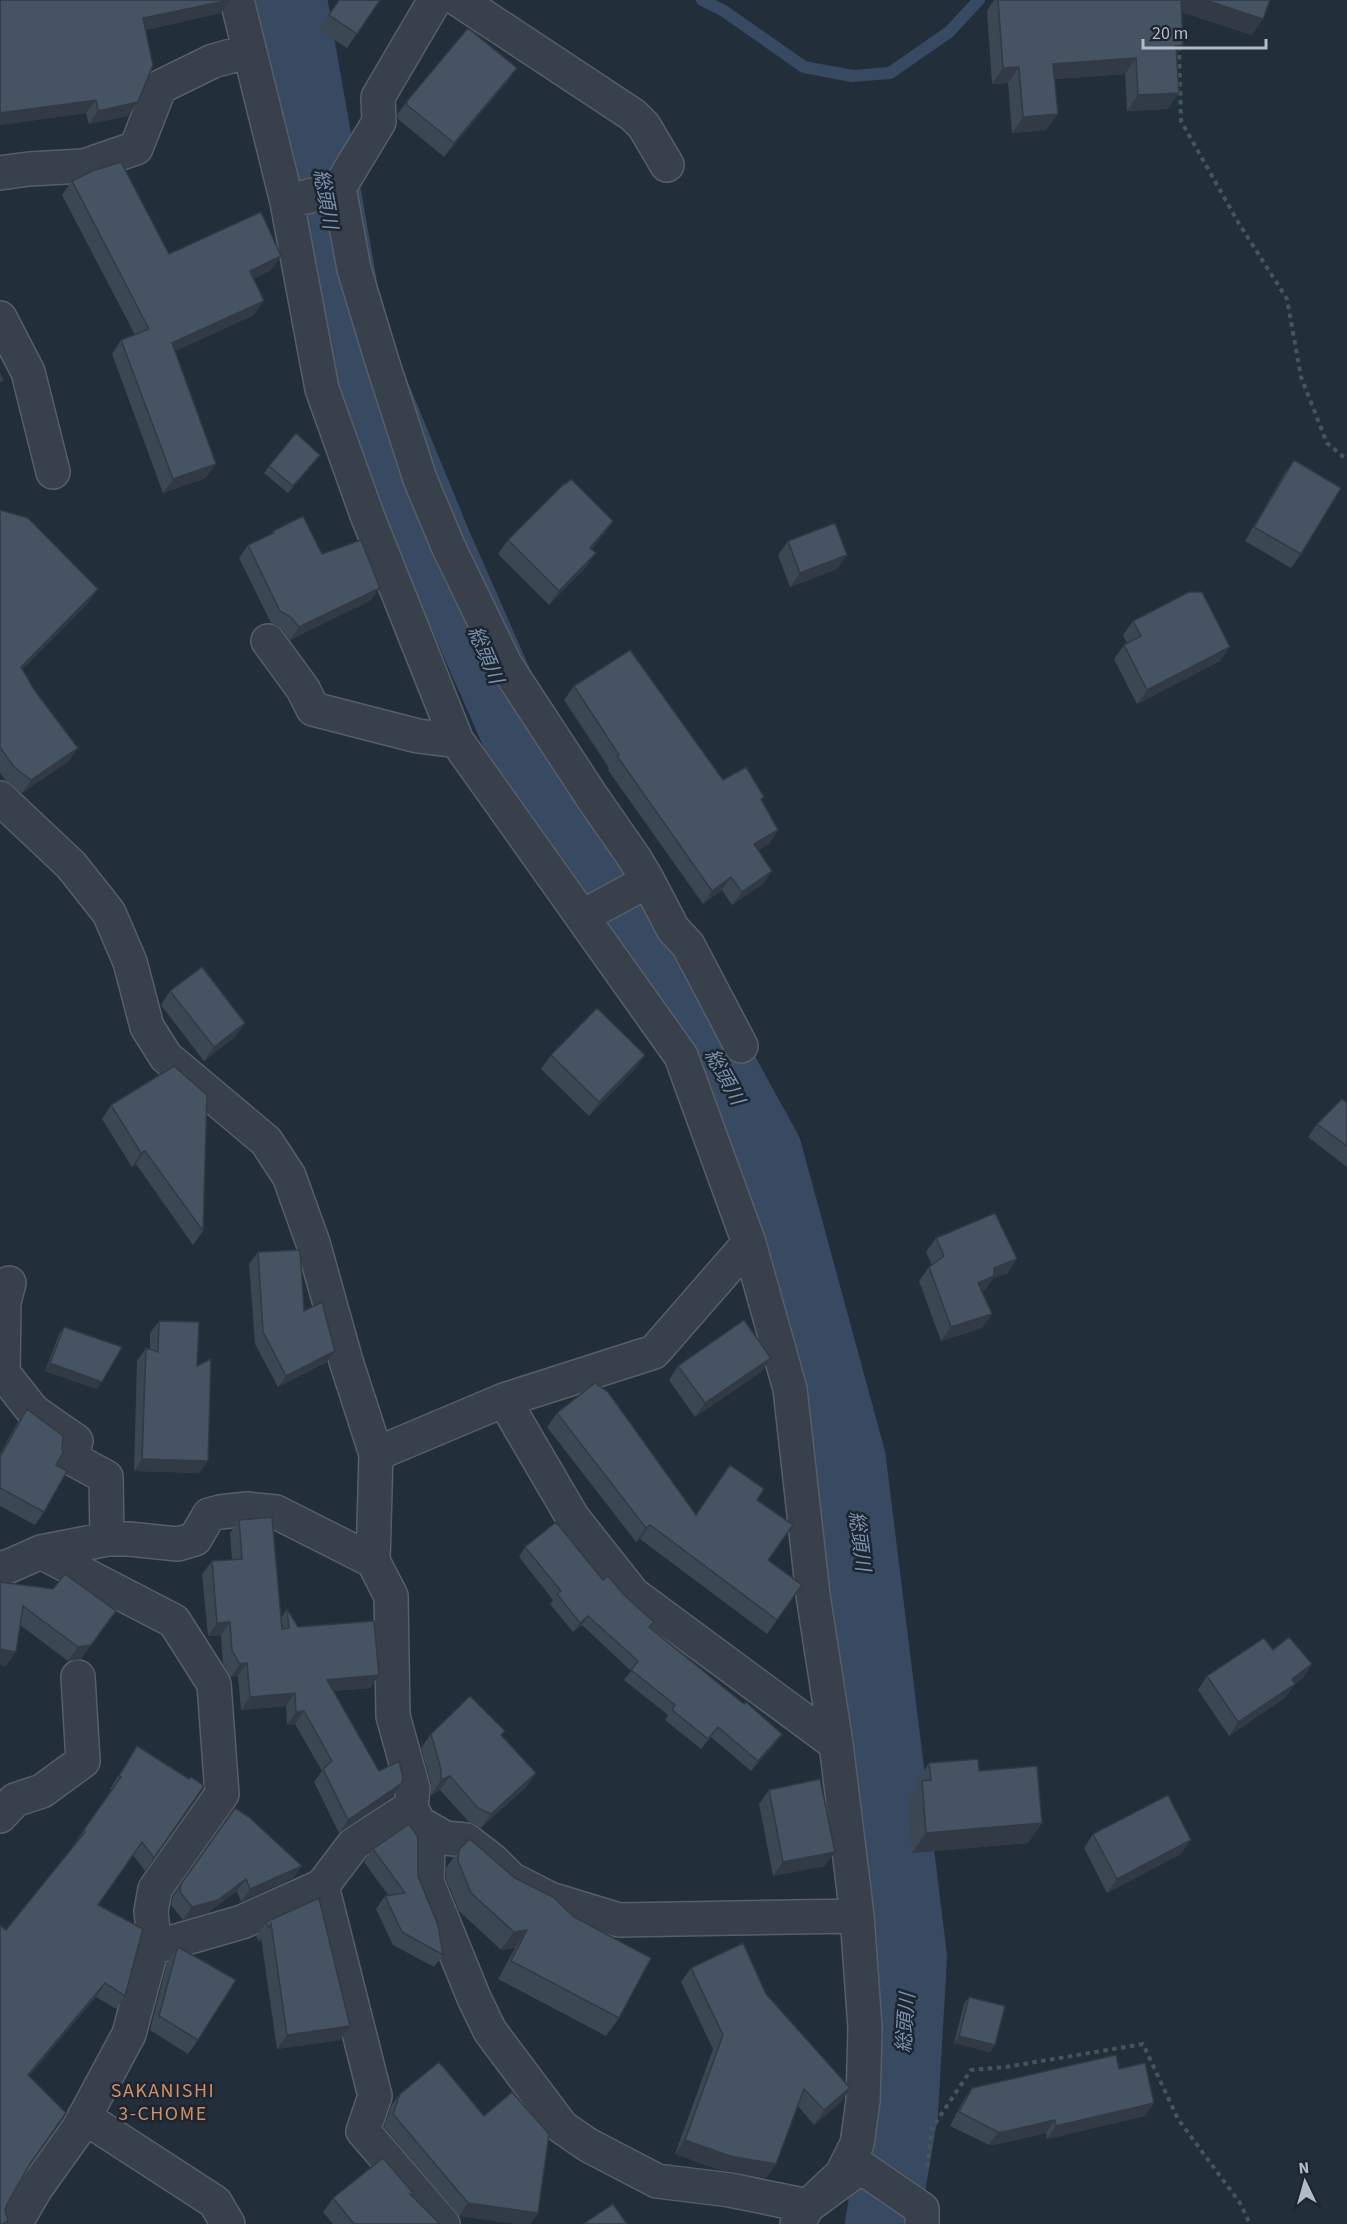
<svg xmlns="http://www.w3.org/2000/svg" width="1347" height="2224" font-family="'Source Sans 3','Noto Sans JP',sans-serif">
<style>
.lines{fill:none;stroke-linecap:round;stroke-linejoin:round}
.stream{stroke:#374a62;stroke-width:12}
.river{stroke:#374a62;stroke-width:74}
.minor-casing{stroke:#555e69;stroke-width:36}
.path{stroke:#435759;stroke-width:4;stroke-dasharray:4.5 4.5;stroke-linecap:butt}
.minor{stroke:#37404b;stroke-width:33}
.wall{fill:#3c4754}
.shaded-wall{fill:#313a45}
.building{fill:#465362;stroke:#313a45;stroke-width:1.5}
.labels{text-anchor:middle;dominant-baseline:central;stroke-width:5;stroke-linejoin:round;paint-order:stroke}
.water-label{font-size:20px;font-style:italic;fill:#7b92ae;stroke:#1c2530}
.neighbourhood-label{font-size:20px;letter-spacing:1.5px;fill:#d29063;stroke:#1c2530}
</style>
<rect width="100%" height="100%" fill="#232e3b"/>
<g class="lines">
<path class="stream" d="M702,0L724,11L804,67L852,76L890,73L949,32L979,0"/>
<path class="river" d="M290,0L349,336L435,545L527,754L615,879L765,1151L849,1460L910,1957L901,2113L882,2224"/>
<g class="minor-casing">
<path id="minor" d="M237,0L287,202L322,389L367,515L457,741L681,1056L749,1243L790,1389L813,1595L836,1744L857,1916L865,2028L863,2101L857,2144L842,2174L808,2206L797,2224
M459,0L633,115L644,126L667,165
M0,173L29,169L84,166L136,148L160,87L213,61L249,51
M339,188L354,269L381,358L420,479L448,546L505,664L592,797L635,859L648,881L583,916
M287,202L339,188L379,122L378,97L435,0
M0,318L28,372L53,472
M268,641L303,689L313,709L418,736L457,741
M0,798L71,865L109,913L130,962L147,1027L166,1057L266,1141L289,1176L313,1243L346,1361L376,1454L373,1561L391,1596L393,1716L413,1788L411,1807L428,1843L427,1882L474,1998L490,2031L562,2127L588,2145L657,2181L730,2190L808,2206L861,2167L922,2209V2224
M648,881L673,929L688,945L741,1046
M9,1283L4,1302L3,1373L33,1411L76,1441L71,1458L106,1477L107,1539
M504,1400L573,1518L633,1594L836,1744
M376,1454L504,1400L654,1352L749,1243
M0,1568L7,1567L41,1552L107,1539H129L178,1544L195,1539L209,1515L220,1512L247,1509L276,1512L373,1561
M0,1816L15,1800L42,1791L83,1761L78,1677
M417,1822L445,1838L466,1840L492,1860L511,1879L550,1899L619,1920L857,1916
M322,1886L375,2096L363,2131L443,2224
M152,1948L242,1922L322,1886L354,1844L411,1807
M84,2117L215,2202L228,2224
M15,2224L36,2188L78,2129L129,2034L154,1940L151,1911L155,1889L222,1794L214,1684L174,1621L41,1552"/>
</g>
<path class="path" d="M1179,46L1181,121L1238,222L1287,299L1301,377L1327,443L1347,460
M927,2167L932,2128L971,2070L1006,2067L1143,2044L1178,2119L1240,2203L1250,2224"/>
<use href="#minor" class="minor"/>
</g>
<path class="wall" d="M0,0L221,13L145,30L128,116L89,124L86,113L0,125Z
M339,0H380L347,48L319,30Z
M994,0H1270L1252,35L1181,12L1183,45L1176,55L1168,109L1127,111L1125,74L1055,79L1046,130L1012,133L1008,83L992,84L987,11Z
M517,68L507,82L444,157L398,119L397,115L407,101Z
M72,181L169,254L281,256L271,270L253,279L254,315L175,351L206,478L163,493L112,354L121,340L135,335L62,195Z
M1294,460L1301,554L1291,568L1245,541L1284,474Z
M315,462L288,493L264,473L269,466Z
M0,510L98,589L89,602L22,670L69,761L22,793L5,780L0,773Z
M613,521L603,535L592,549L586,567L549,605L498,554L508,540Z
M273,531L322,554L371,600L290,640L283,630L271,623L239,558L248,545L271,534Z
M788,541L847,555L837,569L790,587L778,555Z
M1133,621L1220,661L1137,704L1114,659L1124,645L1127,643L1123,635Z
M574,686L723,780L762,800L769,844L758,850L763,884L732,905L722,890L703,904L608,770L609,768L564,700Z
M170,991L245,1023L235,1037L204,1061L161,1005Z
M551,1055H645L635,1069L589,1116L541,1069Z
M174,1066L203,1231L193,1245L136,1164L132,1167L102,1119L111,1105Z
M1347,1103V1167L1308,1137L1317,1124Z
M936,1238L1008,1273L993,1278L985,1290L982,1291L992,1314L982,1328L941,1341L919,1281L929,1267L932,1265L926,1252Z
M258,1252L304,1311L327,1362L278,1387L255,1344L249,1264Z
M159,1321L197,1366L208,1461L199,1473L134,1471L137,1361L146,1348L150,1349V1333Z
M64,1327L97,1389L45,1371L59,1334Z
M678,1366L761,1372L695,1417L669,1380Z
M27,1409L56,1465L44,1512L35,1525L0,1506V1454L18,1422Z
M557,1413L696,1515L757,1500L768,1560L802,1585L767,1634L640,1539L636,1542L547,1427Z
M239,1520L281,1618L287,1609L298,1627L379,1675L370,1688L334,1691L379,1771L402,1783L393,1796L339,1833L314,1782L322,1771L295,1724L287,1725L286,1706L241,1710L238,1676L231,1677L223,1664L221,1635L208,1636L202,1574L212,1561L232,1560L230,1533Z
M525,1547L603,1580L650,1628L775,1744L751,1771L711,1737L701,1749L665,1720L668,1715L624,1680L631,1671L582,1625L573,1632L550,1604L553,1600L519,1557Z
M65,1574L81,1659L68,1661L20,1625L6,1666L0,1665V1582L53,1589Z
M1273,1650L1303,1678L1295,1683L1286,1697L1229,1736L1198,1690L1207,1676Z
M431,1734L502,1735L536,1773L526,1787L481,1828L469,1822L440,1790L431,1795V1783L421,1748Z
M137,1746L189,1779L204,1786L145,1871L133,1855L98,1905L125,1996L116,2009L96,1997L29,2076V2165L8,2202L5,2210L6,1930L75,1845L74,1844L112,1790L110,1789Z
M929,1763L979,1771L1042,1823L1028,1843L912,1853L908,1801L916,1790L915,1784Z
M769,1790L825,1866L773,1876L759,1804Z
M235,1808L302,1866L293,1878L241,1902L237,1891L209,1912L183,1920L171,1905L173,1896Z
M1093,1834L1181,1854L1107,1893L1084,1848Z
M373,1849L418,1876L443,1955L434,1967L393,1945L376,1909L385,1896L388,1895L364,1862Z
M459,1850L619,2018L606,2036L498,1979L515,1948L501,1950L459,1911L446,1879V1868Z
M319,1898L340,2040L277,2049L261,1938L259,1942L256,1936L266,1922Z
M177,1949L198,2040L188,2054L150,2030L167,1963Z
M691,1968L766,1994L850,2088L841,2102L814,2125L798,2106L776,2164L766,2178L720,2170L675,2154L713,2049L681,1982Z
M969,1997L990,2052L954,2043L964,2004Z
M1119,2069L1154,2103L1145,2116L1047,2139L1046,2133L994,2145H989L950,2126L963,2101L972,2088Z
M400,2094L538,2213L530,2224H517L459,2216L384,2127L391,2106Z
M413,2197L440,2224H333L323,2212L333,2198Z"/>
<path class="shaded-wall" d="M230,0L221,13L133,32L143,18Z
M1174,0H1205L1263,19L1252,35L1169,8Z
M1183,45L1172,61L1176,46Z
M1136,58L1125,74L1042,80L1053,64Z
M1019,67L1008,83L992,84L1003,68Z
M517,68L507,82L444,157L454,143Z
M1179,93L1168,109L1127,111L1138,95Z
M96,100L86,113L0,125V113Z
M138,102L128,116L89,124L98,111Z
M1058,114L1046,130L1012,133L1023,117Z
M281,256L271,270L240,285L250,271Z
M264,301L254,315L162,357L172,343Z
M320,455L315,462L288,493L293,486Z
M216,464L206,478L163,493L173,479Z
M613,521L603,535L581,562L590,548Z
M596,553L586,567L549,605L559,591Z
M847,555L837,569L790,587L800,573Z
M380,588L371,600L290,640L299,627Z
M98,589L89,602L12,680L21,667Z
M1230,647L1220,661L1137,704L1147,690Z
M78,748L69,761L22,793L31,780Z
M778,830L769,844L745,858L754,844Z
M772,871L763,884L732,905L742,892Z
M731,877L722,890L703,904L712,891Z
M245,1023L235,1037L204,1061L214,1047Z
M645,1055L635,1069L589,1116L599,1102Z
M145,1151L136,1164L132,1167L141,1153Z
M1017,1259L1008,1273L993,1278L985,1290L968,1297L978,1283L994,1268Z
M992,1314L982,1328L941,1341L951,1327Z
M335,1351L327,1362L278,1387L286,1376Z
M771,1358L761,1372L695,1417L705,1403Z
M50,1363L102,1382L97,1389L45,1371Z
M142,1459L208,1461L199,1473L134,1471Z
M650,1525L640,1539L636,1542L646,1528Z
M116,1611L81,1659L68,1661L78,1647Z
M588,1616L582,1625L573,1632L580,1623Z
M230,1622L221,1635L208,1636L217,1623Z
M0,1649L16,1652L6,1666L0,1665Z
M247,1663L238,1676L231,1677L240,1664Z
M1312,1664L1303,1678L1289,1688L1295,1684L1286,1697L1229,1736L1238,1722Z
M379,1675L370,1688L318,1692L327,1680Z
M295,1693L286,1706L241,1710L250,1697Z
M304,1711L295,1724L287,1725L296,1712Z
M782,1734L775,1744L751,1771L758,1761Z
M536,1773L526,1787L481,1828L491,1814Z
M450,1776L440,1790L431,1795L441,1780Z
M402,1783L393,1796L339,1833L348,1820Z
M1042,1823L1028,1843L912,1853L926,1833Z
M1191,1840L1181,1854L1107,1893L1117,1879Z
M835,1852L825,1866L773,1876L783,1862Z
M302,1866L293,1878L241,1902L250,1889Z
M246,1879L237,1891L209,1912L183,1920L192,1907Z
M527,1930L515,1948L501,1950L514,1932Z
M105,1983L96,1997L19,2088L28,2075Z
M350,2026L340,2040L277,2049L287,2035Z
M959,2036L995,2045L990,2052L954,2043Z
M850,2088L841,2102L814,2125L824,2110Z
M1154,2103L1145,2116L1047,2139L1056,2126Z
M1055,2120L1046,2133L994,2145H989L998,2132Z
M685,2140L776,2164L766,2178L720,2170L675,2154Z
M468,2203L538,2213L530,2224H517L459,2216Z"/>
<path class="building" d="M0,0H230L143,18L153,65L138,102L98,111L96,100L0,113Z
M339,0H380L357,34L329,15Z
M998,0H1181L1183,45L1176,46L1179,93L1138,95L1136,58L1053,64L1058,114L1023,117L1019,67L1003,68Z
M1205,0H1270L1263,19Z
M468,28L517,68L454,143L407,105V101Z
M121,162L169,254L261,212L281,256L250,271L264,301L172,343L216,464L173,479L121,340L149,329L72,181L92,171Z
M0,373L3,380L0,382Z
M296,433L320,455L293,486L269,466Z
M1294,460L1341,488L1301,554L1254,527Z
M571,479L613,521L590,548L596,553L559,591L508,540L565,483L566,484Z
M0,510L28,518L98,589L21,667L35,691L78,748L31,780L14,767L0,747Z
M303,516L322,554L361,540L380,588L299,627L291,617L280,611L248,545L274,533L273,531Z
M835,523L847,555L800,573L788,541Z
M1189,592H1202L1230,647L1147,690L1124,645L1141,636L1133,621Z
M630,650L723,780L746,767L764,797L761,799L778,830L754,844L772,871L742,892L731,877L712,891L617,756L619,755L574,686Z
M202,967L245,1023L214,1047L170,991Z
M597,1008L645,1055L599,1102L551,1055Z
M174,1066L207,1095L203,1231L145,1151L141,1153L111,1105Z
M1342,1099L1347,1103V1146L1317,1124Z
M995,1213L1017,1259L994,1268V1276L978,1283L992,1314L951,1327L929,1267L944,1256L936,1238Z
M300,1250L304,1311L322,1302L335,1351L286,1376L263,1332L258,1252Z
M744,1320L771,1358L705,1403L678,1366Z
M159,1321L199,1322L197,1366L211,1359L208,1461L142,1459L146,1348L158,1352Z
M64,1327L122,1347L102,1382L50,1363Z
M595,1383L608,1392L696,1515L730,1465L764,1489L757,1500L793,1525L768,1560L802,1585L777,1620L650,1525L646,1528L557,1413Z
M27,1409L63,1436L62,1448L63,1453L56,1465L67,1471L44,1512L0,1488V1457Z
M272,1517L282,1629L289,1628L287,1609L298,1627L374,1621L379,1675L327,1680L379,1771L399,1761L403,1777L402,1783L348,1820L323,1769L332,1761L304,1711L296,1712L295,1693L250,1697L247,1663L240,1664L232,1651L230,1622L217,1623L212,1561L242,1559L239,1520Z
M556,1522L603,1580L608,1576L625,1596L654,1622L649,1627L744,1704L746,1702L782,1734L758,1761L718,1727L708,1739L672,1710L675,1705L631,1670L638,1661L588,1616L580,1623L557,1594L561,1591L525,1547Z
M65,1574L116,1611L91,1645L78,1647L23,1606L16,1652L0,1649V1582L53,1589Z
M1289,1637L1312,1664L1292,1679L1295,1684L1238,1722L1207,1676L1264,1638L1273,1650Z
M470,1696L505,1731L501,1735L536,1773L491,1814L478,1808L450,1776L441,1780V1769L431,1734Z
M137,1746L189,1779L191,1777L204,1786L154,1858L142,1842L98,1905L143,1929L125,1996L105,1983L28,2075L66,2113L30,2164L8,2202L5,2210L8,2220L3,2224H0V1925L6,1930L85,1832L83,1831L121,1777L119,1776Z
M978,1759L979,1771L1037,1766L1042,1823L926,1833L922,1781L931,1780L929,1763Z
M820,1779L835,1852L783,1862L769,1790Z
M1168,1795L1191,1840L1117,1879L1093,1834Z
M235,1808L249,1817L302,1866L250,1889L246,1879L218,1900L192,1907L180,1892L181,1884Z
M409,1824L418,1837V1876L438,1925L443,1955L402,1932L385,1896L405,1893L373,1849Z
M468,1840H471L515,1878L553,1897L574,1917L651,1958L619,2018L511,1961L527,1930L514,1932L471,1893L458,1861L459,1850Z
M319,1898L350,2026L287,2035L271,1924L269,1928L266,1922Z
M743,1943L766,1994L850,2088L824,2110L804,2089L776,2164L730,2156L685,2140L723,2035L691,1968Z
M180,1948L236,1980L198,2040L159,2016L177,1949Z
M969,1997L1005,2006L995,2045L959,2036Z
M1116,2055L1119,2069L1145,2063L1154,2103L1056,2126L1055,2120L1003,2132H998L959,2112L972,2088Z
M439,2062L484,2116L512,2092L549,2134L538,2213L468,2203L393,2114L400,2094Z
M383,2158L415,2195L410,2194L440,2224H354L333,2198Z
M613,2204L627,2224H583Z"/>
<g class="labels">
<g class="water-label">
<text transform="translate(325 199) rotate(80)">総頭川</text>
<text transform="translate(485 655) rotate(67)">総頭川</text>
<text transform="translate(724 1077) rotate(61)">総頭川</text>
<text transform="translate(859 1541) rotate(83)">総頭川</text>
<text transform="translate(906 2023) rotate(-86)">総頭川</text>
</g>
<g class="neighbourhood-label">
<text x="163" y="2091">SAKANISHI<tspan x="163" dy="23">3-CHOME</tspan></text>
</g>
</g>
<g transform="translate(1305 2182) rotate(355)" stroke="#1c2530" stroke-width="4.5" paint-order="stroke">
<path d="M0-4.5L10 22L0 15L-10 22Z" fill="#b2bbc7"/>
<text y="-9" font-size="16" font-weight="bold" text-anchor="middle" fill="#b2bbc7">N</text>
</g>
<path d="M1143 39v9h123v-9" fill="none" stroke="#b2bbc7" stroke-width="3"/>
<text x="1152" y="39" font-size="18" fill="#b2bbc7" stroke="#1c2530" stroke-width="4.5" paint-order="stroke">20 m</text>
</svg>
